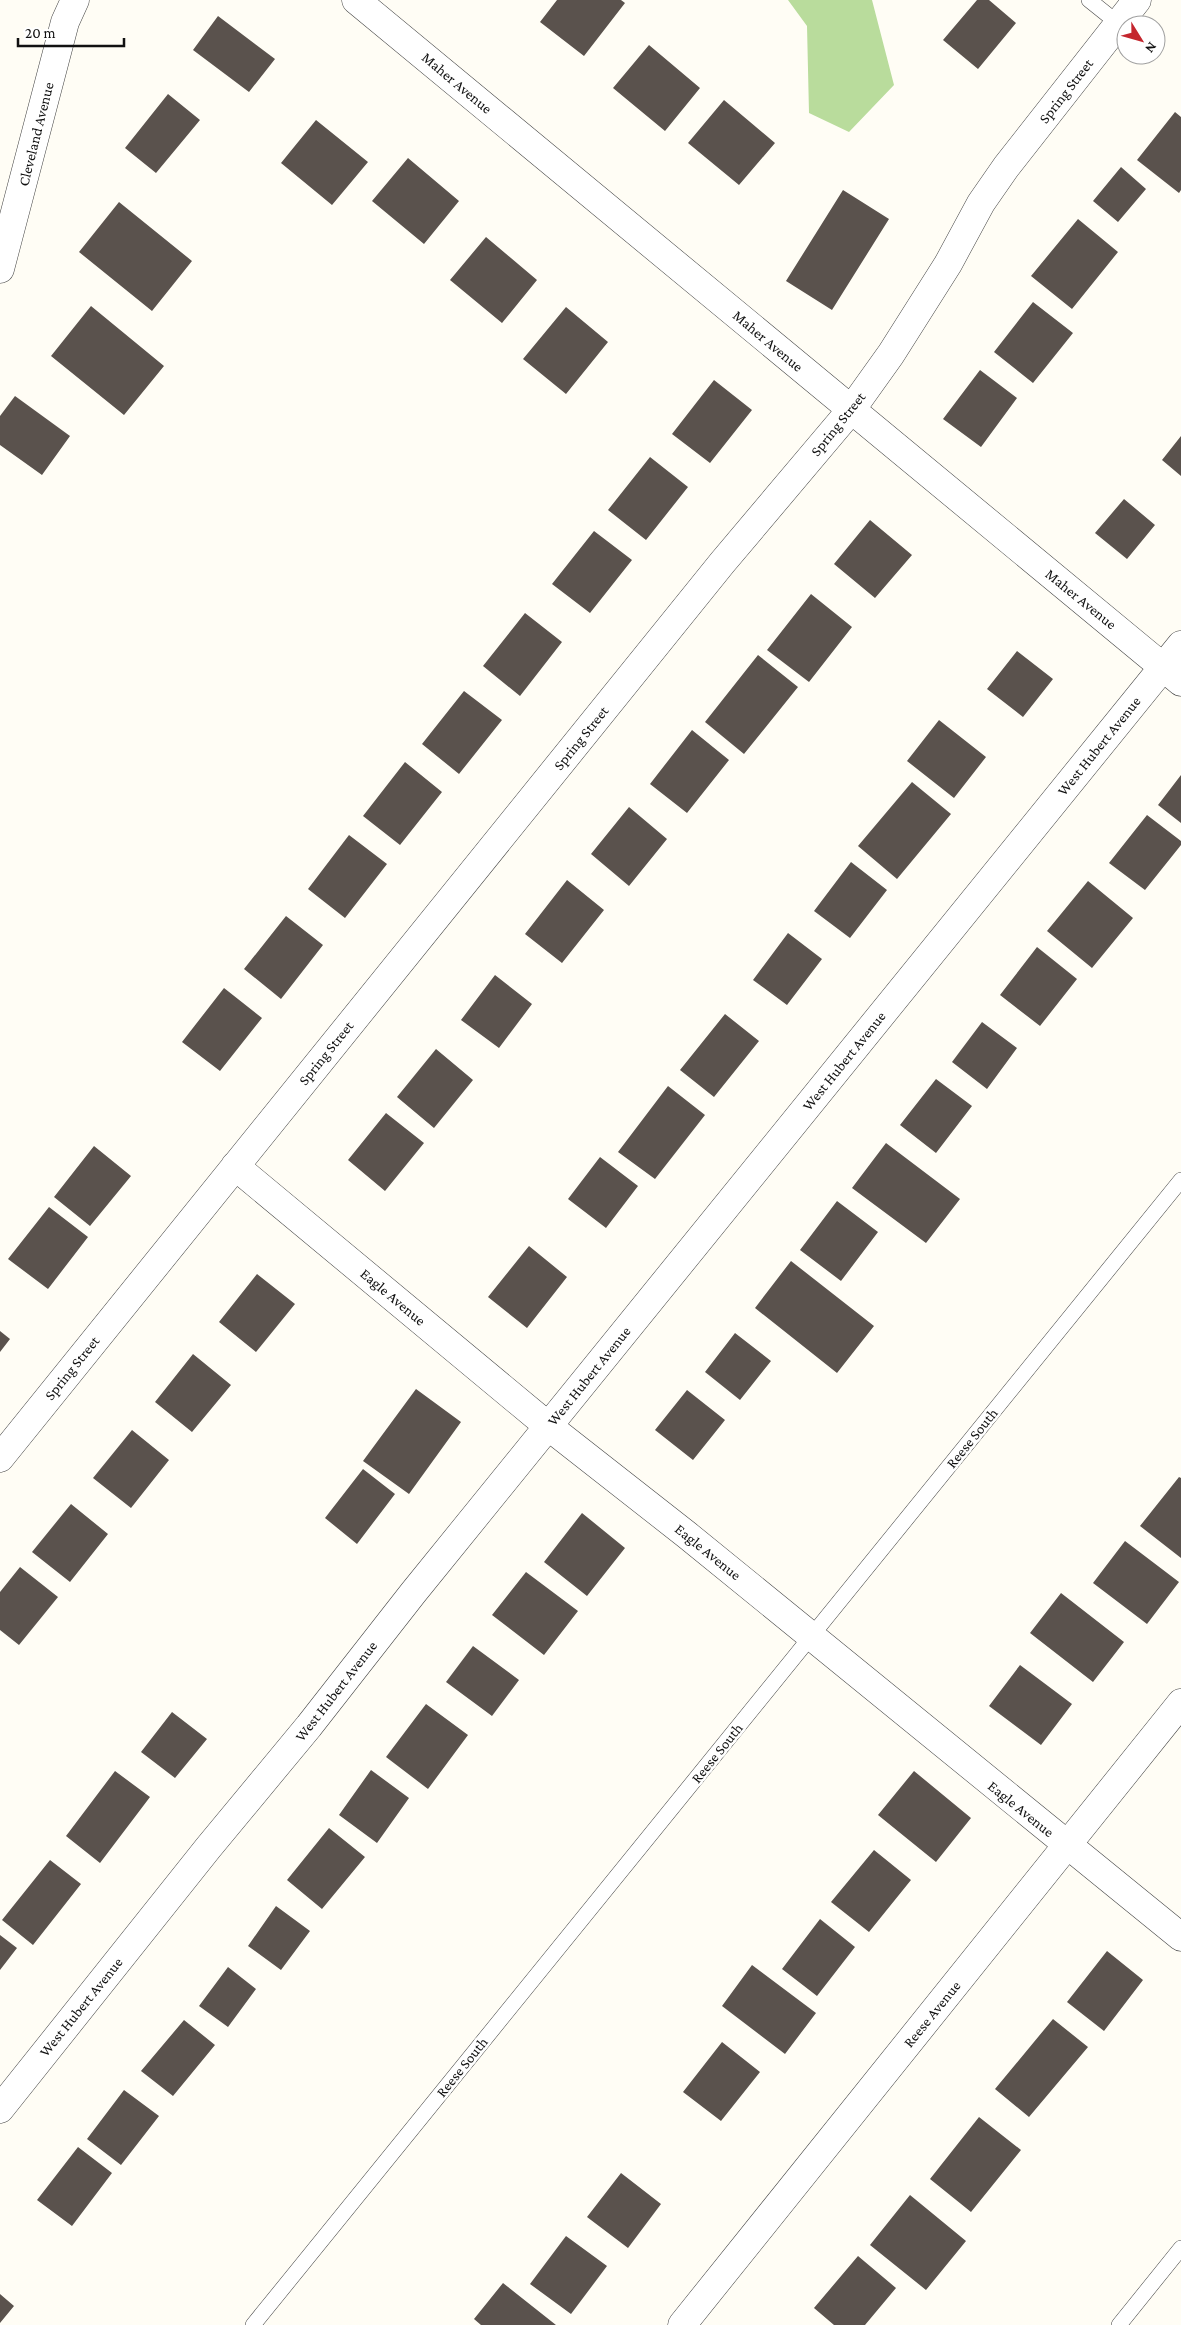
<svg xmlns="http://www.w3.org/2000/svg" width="1181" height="2325" font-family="'Crimson Pro',serif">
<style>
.forest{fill:#b9dc9c}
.building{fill:#5a524d}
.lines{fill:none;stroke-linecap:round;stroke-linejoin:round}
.service-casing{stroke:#444;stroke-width:16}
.minor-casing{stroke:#444;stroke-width:29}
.tertiary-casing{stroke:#444;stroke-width:29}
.service{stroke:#fff;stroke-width:15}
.minor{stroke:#fff;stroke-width:28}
.tertiary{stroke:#fff;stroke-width:28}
.labels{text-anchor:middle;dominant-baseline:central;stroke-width:5;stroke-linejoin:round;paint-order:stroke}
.street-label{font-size:15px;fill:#111;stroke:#fff}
</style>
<rect width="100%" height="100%" fill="#fffdf5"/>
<path class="forest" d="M788,0H872L894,85L849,132L809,113L807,26Z"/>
<path class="building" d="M557,0H621L625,3L584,56L540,22Z
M977,0H989L1016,23L978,69L943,40Z
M218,16L275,59L249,92L193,50Z
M649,45L700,88L665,131L613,88Z
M168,94L200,120L156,173L125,148Z
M724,100L775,143L739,185L688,143Z
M1175,112L1181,117V190L1179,193L1137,160Z
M316,120L368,162L332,205L281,163Z
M408,158L459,201L424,244L372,201Z
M1121,167L1146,189L1118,222L1093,201Z
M843,190L889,219L832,310L786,281Z
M119,202L192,261L152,311L79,252Z
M1078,219L1118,252L1072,309L1031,276Z
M486,237L537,280L502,323L450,280Z
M1033,302L1073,333L1033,383L994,352Z
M91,306L164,366L124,415L51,356Z
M566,307L608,342L566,394L523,359Z
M980,370L1017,398L981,447L943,419Z
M714,380L752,410L710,463L672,434Z
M15,396L70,436L42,475L0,445V416Z
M1181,436V476L1162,460Z
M650,457L688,487L646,540L608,510Z
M1124,499L1155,525L1127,559L1095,533Z
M870,520L912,555L875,598L834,564Z
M594,531L632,560L590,613L552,584Z
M811,594L852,627L809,682L767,650Z
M525,613L562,642L520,696L483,666Z
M1017,651L1053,679L1023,717L987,689Z
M758,655L798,687L744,754L705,722Z
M464,691L502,720L459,774L422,744Z
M939,720L986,757L954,798L907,761Z
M692,730L729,760L687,813L650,784Z
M405,762L442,792L400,845L363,816Z
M1181,775V823L1158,805Z
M912,782L951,814L897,879L858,846Z
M629,807L667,839L629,886L591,854Z
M1147,815L1181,841V845L1145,890L1109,863Z
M349,835L387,864L345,918L308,889Z
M851,862L887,890L850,938L814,911Z
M567,880L604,910L562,963L525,934Z
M1088,881L1133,918L1092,968L1047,931Z
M286,916L323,945L281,999L244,969Z
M788,933L822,959L787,1005L753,980Z
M1037,947L1077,979L1040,1026L1000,995Z
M495,975L532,1004L499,1048L461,1020Z
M224,988L262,1018L220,1071L182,1042Z
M725,1014L759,1041L714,1097L680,1070Z
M982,1022L1017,1048L987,1089L952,1062Z
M436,1049L473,1080L434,1128L397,1097Z
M936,1079L972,1106L936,1153L900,1125Z
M668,1086L705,1115L655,1179L618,1152Z
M386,1113L424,1143L385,1191L348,1160Z
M886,1143L960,1199L926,1243L852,1188Z
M94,1146L131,1176L90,1226L54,1197Z
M600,1157L638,1186L606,1228L568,1199Z
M837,1201L878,1232L841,1281L800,1250Z
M49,1207L88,1237L48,1289L8,1259Z
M529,1246L567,1277L527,1328L488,1297Z
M791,1261L874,1326L837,1373L755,1308Z
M257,1274L295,1304L256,1352L219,1322Z
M0,1331L10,1339L0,1352Z
M735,1333L771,1361L740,1400L705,1372Z
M193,1354L231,1385L192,1432L155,1402Z
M416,1389L461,1422L409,1494L363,1461Z
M687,1390L725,1420L693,1460L655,1430Z
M132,1430L169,1460L131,1508L93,1478Z
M363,1469L395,1494L357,1544L325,1518Z
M1179,1477L1181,1478V1558L1140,1526Z
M71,1504L108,1534L70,1582L32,1552Z
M582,1513L625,1548L587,1596L544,1562Z
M1125,1541L1179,1582L1147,1624L1093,1583Z
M20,1567L58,1597L19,1645L0,1630V1592Z
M526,1572L578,1611L544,1655L492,1615Z
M1061,1593L1124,1642L1093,1682L1030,1633Z
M473,1646L519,1680L492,1716L446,1682Z
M1020,1665L1072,1704L1041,1745L989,1706Z
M426,1704L468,1735L428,1789L386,1757Z
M172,1712L207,1739L175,1778L141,1752Z
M371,1770L409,1798L377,1843L339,1815Z
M115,1771L150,1797L100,1863L66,1836Z
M914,1771L971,1818L936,1862L878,1815Z
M329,1828L365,1857L322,1909L287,1880Z
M874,1850L911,1880L869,1932L831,1902Z
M50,1860L81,1884L33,1945L2,1920Z
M276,1906L310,1931L281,1970L248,1946Z
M820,1919L855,1947L817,1996L782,1969Z
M0,1935L17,1948L0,1970Z
M1107,1951L1143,1980L1104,2031L1067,2002Z
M752,1965L816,2013L785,2054L722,2006Z
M228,1967L256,1989L228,2027L199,2006Z
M1053,2019L1088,2047L1029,2117L995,2089Z
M184,2020L215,2045L173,2096L141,2071Z
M722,2042L760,2072L721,2121L683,2092Z
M124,2090L159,2116L121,2165L87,2139Z
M979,2117L1021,2150L971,2212L930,2179Z
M78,2147L112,2173L72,2226L37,2200Z
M621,2173L661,2204L628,2248L587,2217Z
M910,2195L966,2241L926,2290L870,2245Z
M566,2236L607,2266L571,2314L530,2284Z
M858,2256L896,2288L865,2325H834L814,2308Z
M503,2283L556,2325H481L474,2319Z
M0,2294L14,2306L0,2323Z"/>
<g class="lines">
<g class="service-casing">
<path id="service" d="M1089,0L1119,24
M253,2325L1181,1180
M1119,2325L1181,2248"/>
</g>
<g class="minor-casing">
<path id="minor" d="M356,0L1181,682
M0,269L65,22L75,0
M235,1166L548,1426L687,1535L1181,1937
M0,1458L722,563L851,410L891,354L948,264L981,203L1006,167L1137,0
M0,2109L208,1848L309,1726L413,1593L1181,645"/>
</g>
<g class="tertiary-casing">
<path id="tertiary" d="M682,2325L1181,1703"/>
</g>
<use href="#service" class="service"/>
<use href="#minor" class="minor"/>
<use href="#tertiary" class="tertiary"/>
</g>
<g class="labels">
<g class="street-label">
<text transform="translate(457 83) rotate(40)">Maher Avenue</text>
<text transform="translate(1066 91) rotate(-52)">Spring Street</text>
<text transform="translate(36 134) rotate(-76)">Cleveland Avenue</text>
<text transform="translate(768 341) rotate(40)">Maher Avenue</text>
<text transform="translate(838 424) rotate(-51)">Spring Street</text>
<text transform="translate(1081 599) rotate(39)">Maher Avenue</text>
<text transform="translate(581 738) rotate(-51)">Spring Street</text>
<text transform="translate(1099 746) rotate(-51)">West Hubert Avenue</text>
<text transform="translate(326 1053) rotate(-51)">Spring Street</text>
<text transform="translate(844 1061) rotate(-51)">West Hubert Avenue</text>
<text transform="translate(393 1297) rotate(40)">Eagle Avenue</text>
<text transform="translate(72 1368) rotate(-51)">Spring Street</text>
<text transform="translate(589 1376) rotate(-51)">West Hubert Avenue</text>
<text transform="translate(972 1438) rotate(-51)">Reese South</text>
<text transform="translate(708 1552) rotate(39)">Eagle Avenue</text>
<text transform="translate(336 1691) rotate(-52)">West Hubert Avenue</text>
<text transform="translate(717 1753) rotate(-51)">Reese South</text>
<text transform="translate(1021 1809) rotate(39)">Eagle Avenue</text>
<text transform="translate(81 2007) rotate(-51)">West Hubert Avenue</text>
<text transform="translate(932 2014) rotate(-51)">Reese Avenue</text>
<text transform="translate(462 2067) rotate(-51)">Reese South</text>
</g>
</g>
<g transform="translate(1141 40) rotate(127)"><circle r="24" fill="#ffffff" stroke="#a0a0a0"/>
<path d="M0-4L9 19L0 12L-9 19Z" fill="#c4262e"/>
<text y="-8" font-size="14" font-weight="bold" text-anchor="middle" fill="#111111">N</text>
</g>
<path d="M18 38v8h106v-8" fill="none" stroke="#111111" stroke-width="2.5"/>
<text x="25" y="38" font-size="15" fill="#111111" stroke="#ffffff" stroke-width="4" paint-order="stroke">20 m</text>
</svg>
